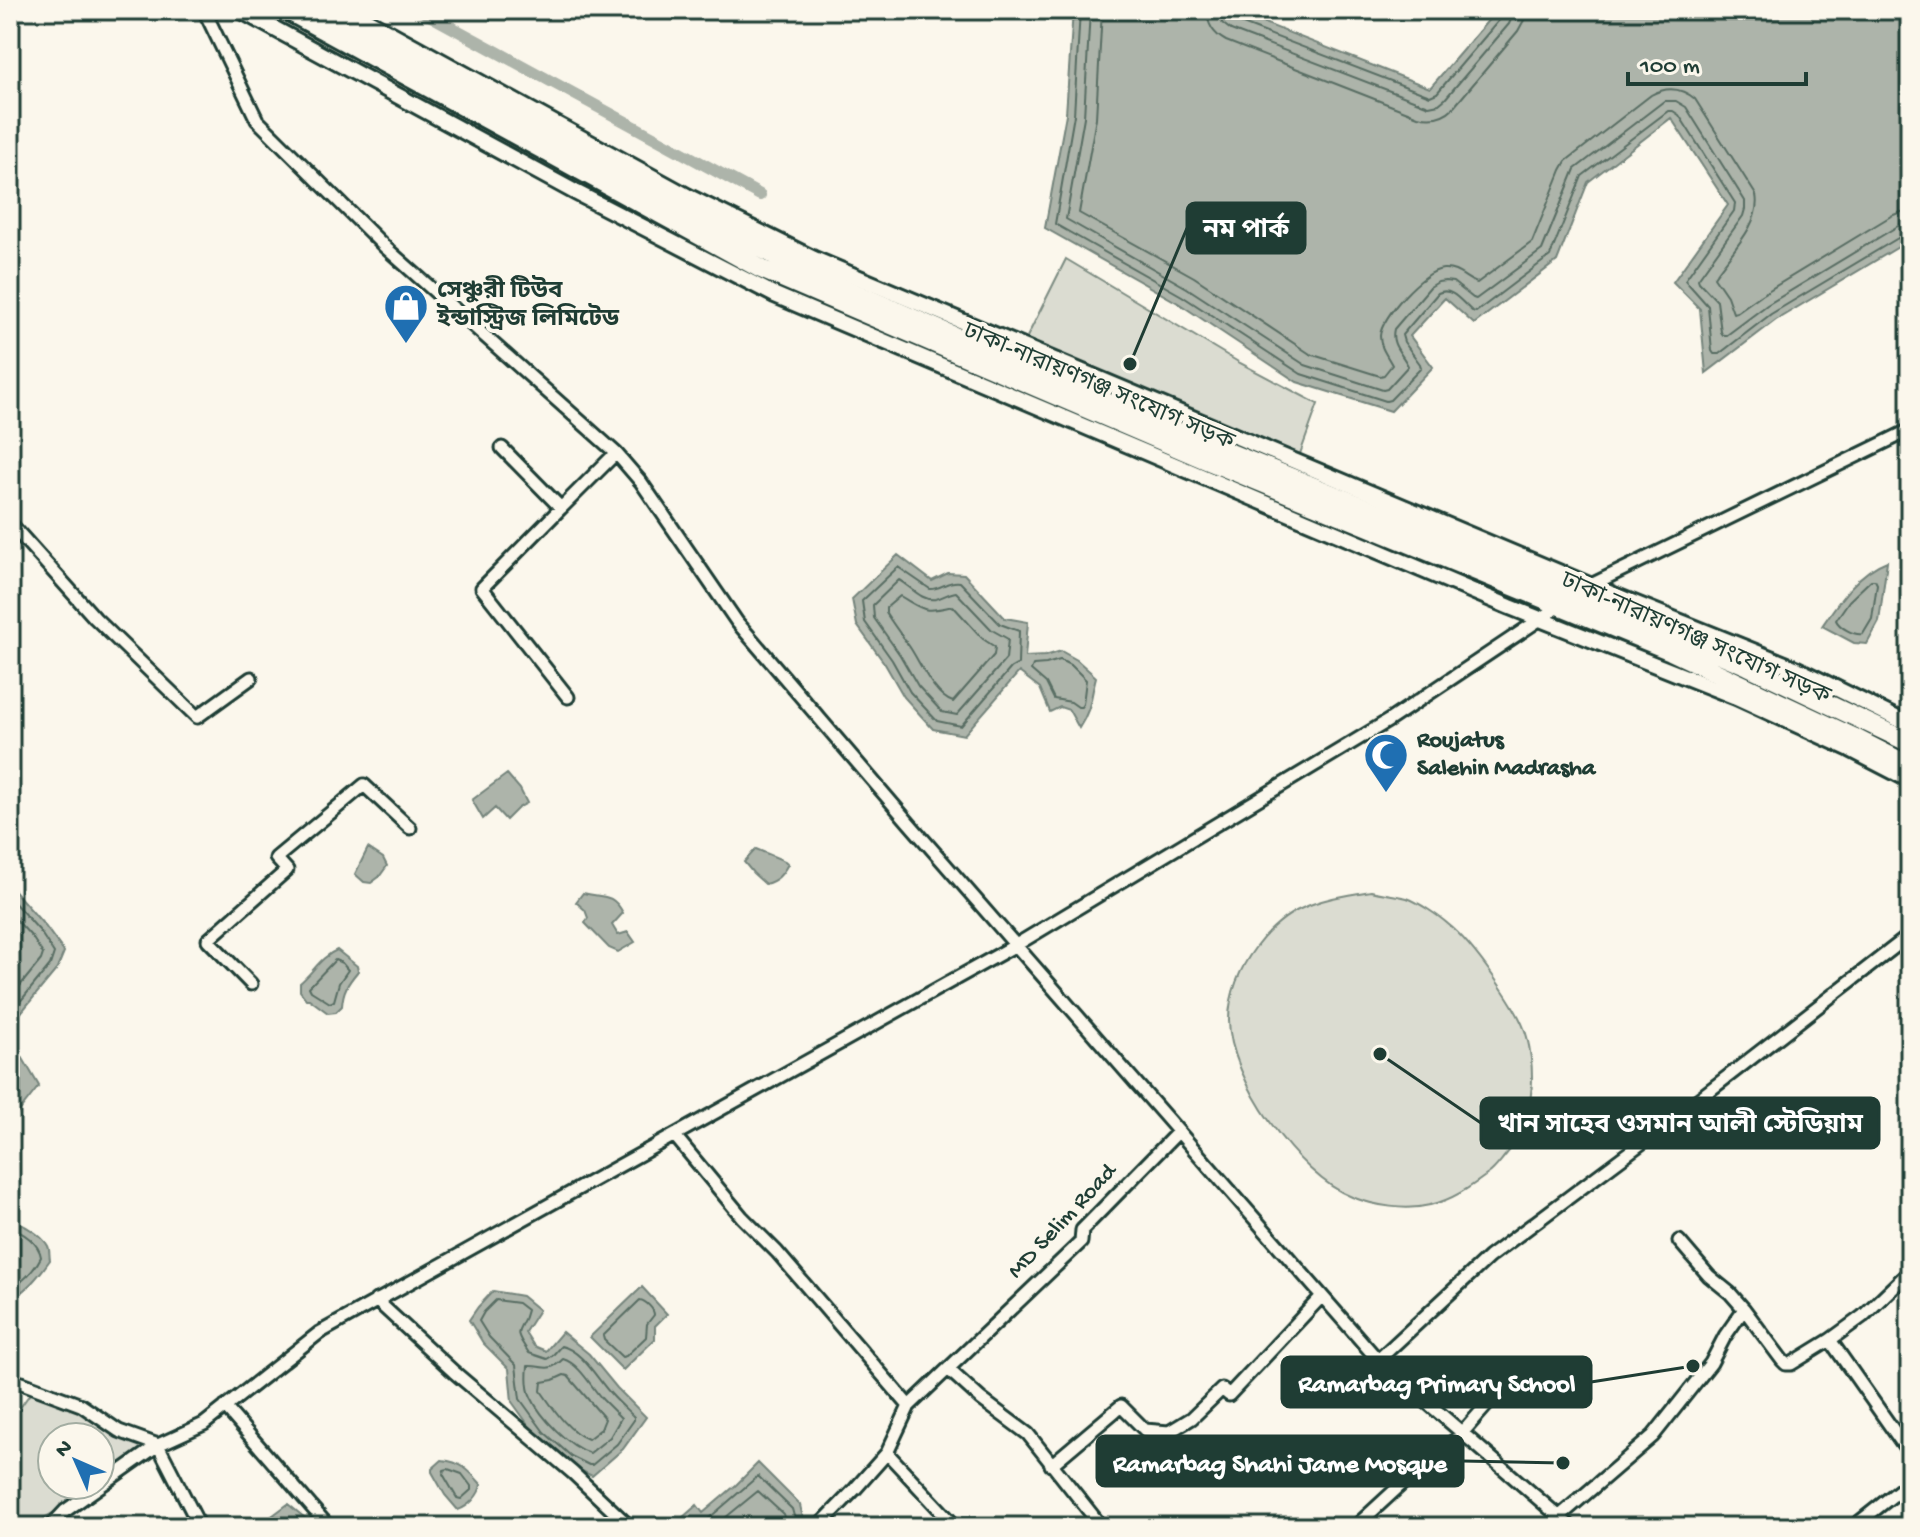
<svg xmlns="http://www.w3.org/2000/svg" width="1920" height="1537" font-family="'Gochi Hand','Noto Sans Bengali',sans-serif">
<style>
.green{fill:#dbdcd1;stroke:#7d8c82;stroke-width:2;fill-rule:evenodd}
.water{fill:#adb4aa;stroke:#74847b;stroke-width:2}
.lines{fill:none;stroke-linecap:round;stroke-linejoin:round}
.shore{stroke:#586d63;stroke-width:2}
.canal{stroke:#adb4aa;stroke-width:12}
.minor-casing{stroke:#1f3d34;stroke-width:17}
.tertiary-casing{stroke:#1f3d34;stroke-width:20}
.primary-casing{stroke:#1f3d34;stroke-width:24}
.minor{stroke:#fbf7ec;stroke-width:11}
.tertiary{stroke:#fbf7ec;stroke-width:14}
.primary{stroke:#fbf7ec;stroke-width:18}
.labels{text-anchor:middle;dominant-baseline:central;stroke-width:8;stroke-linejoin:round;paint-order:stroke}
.poi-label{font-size:24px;font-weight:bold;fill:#1f3d34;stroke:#fbf7ec;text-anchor:start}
.street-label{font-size:24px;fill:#1f3d34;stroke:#fbf7ec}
.leader{fill:none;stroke:#1f3d34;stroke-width:3}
.callout-dot{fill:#1f3d34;stroke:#fbf7ec;stroke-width:3}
.callout{fill:#1f3d34;stroke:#1f3d34;stroke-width:3}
.callout-label{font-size:26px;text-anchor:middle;font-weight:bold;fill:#fff}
</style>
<rect width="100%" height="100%" fill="#fbf7ec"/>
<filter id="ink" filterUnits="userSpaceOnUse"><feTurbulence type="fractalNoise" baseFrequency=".0125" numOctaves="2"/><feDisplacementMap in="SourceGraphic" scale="16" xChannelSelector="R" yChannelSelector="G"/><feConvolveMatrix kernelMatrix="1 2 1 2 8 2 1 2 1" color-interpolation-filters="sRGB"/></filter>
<g filter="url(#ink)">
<path class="green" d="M1066,259L1240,363L1318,404L1292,476L1015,361Z
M1371,891C1383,894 1395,895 1407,898C1418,902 1439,916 1448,924C1471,942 1520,1009 1527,1037C1535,1068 1534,1108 1519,1138C1515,1144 1509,1151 1504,1157C1499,1163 1494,1170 1488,1174C1469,1188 1452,1200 1430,1205C1406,1211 1375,1206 1352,1197C1299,1177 1229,1078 1229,1020C1229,994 1240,968 1255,948C1265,934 1281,919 1296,911C1320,899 1345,895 1371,891Z
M34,1388L150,1442L105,1483L28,1527H10V1422ZM52,1437H100V1485H52Z"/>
<path class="water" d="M1073,10H1231L1430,88L1497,10H1910V240L1776,320L1706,373L1700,309L1673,282L1728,205L1671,118L1588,182L1557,261L1474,324L1445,298L1410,336L1433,367L1391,411L1297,382L1178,303L1045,228L1066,114Z
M898,555L932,581L948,573L964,574L1005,618L1028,622L1025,657L1045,656L1061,651L1077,660L1096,677C1090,699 1092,708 1079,728L1069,710L1060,707L1050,712L1040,688L1019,672L964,735L933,729L904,697L885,664L857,625L852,599Z
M1887,561L1879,622L1867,644L1854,643L1822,626C1839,601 1858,572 1887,561Z
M507,774L520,789L527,803L518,808L506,820L495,808L483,819L472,800Z
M368,848L383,858L387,866L379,877L371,883L364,882L355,874Z
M756,849L785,861L788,864C782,875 777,881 765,884L753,873L744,862Z
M10,886L45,926L64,952L57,969L10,1026Z
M583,893C602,898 612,892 623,913L612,925L618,935L628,932L635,942L618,952L609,948L585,923L588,918L585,910L576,902Z
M337,950L357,966L358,971C348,983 343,990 342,1006L336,1012L328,1013L309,999H306L300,991V983C313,972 322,956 337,950Z
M10,1044L21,1055L39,1086L10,1123Z
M10,1220C22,1223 42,1235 48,1246C50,1250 49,1255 50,1260C37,1278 29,1288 10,1300Z
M642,1287L667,1314L655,1326V1339L623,1370L590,1337Z
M493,1291L522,1296L539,1310L525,1332L534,1346L546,1351L562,1332L589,1354L617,1388L646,1417L623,1449L592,1476L566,1463L538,1438L512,1402L509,1369L483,1343L469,1320L478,1307Z
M442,1460C461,1462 469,1470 481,1484C480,1495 468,1507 458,1510L445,1495L432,1472V1469Z
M758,1463L800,1505L805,1527H686L682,1518L697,1505L703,1513L736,1485Z
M288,1504L316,1527H257Z"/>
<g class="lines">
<path class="shore" d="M1080,10L1074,115L1055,224L1182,296L1301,374L1386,401L1390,400L1421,368L1420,364L1404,342L1402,335L1438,293C1452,286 1462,303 1472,311L1476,312L1550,256L1582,176L1668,111H1673L1679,115L1735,203L1734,211L1685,280L1708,306L1712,351L1714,354H1719L1771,314L1903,235L1910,233
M1090,10L1084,117L1066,219L1187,288L1305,365L1383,390L1387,389L1408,366C1402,353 1390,345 1394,329L1430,287L1438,282L1445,281L1453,282L1473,298L1476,299L1542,250L1575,169L1664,101H1676L1686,107L1745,201V209L1743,216L1698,279L1699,282L1717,301L1721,332L1723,335H1727L1767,305L1898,226L1910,223
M1102,10L1096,118L1079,213L1194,277L1310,354L1380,376L1384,375L1392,365C1387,355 1380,348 1380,336C1381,317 1424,270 1443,269C1458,268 1465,279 1477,283L1532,242L1561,170L1566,161L1651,95C1667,86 1681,87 1695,99L1756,195C1762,224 1729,254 1714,277L1727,296L1733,313L1737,312L1761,295L1891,216L1901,212L1910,211
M1207,10C1207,24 1213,34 1226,41L1418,116C1433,120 1444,117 1454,107L1518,31L1524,20L1525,10
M1219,10L1222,23L1231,30L1429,106L1439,104L1445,99L1509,24L1512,17L1513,10
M1229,10L1230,16L1235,21L1430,96L1437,93L1500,19L1503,10
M898,567L930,589C942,589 947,580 960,582L1000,624L1019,631L1018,664L1011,668L961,726L937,721L910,692L892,660L865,622L862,601Z
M899,580C910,586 922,602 936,599C943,597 949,593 956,592L992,630L1008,639L1006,659L957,715L942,712L918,686L900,655L874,618L873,605Z
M1871,580H1875L1877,584L1872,619L1863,634C1854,636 1839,627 1836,620L1849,601Z
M900,596C926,611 923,613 953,606L983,639L995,647L994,655L953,702C934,696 920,662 909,646C901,635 893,624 886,613V608Z
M1060,660L1072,666L1086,680L1083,704L1081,707H1078L1071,702L1054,699L1046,683L1031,670L1033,665L1046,664Z
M10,898L39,930L54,953L50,965L10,1014
M10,913L32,937L43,954L41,960L10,998
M335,960L342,963L348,970L339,983L334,1001L330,1003L311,991L309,987Z
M10,1228C23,1232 39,1243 41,1257C34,1271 24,1281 10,1290
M496,1300L518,1303L527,1310C522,1334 509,1325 529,1353L547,1359L552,1356L561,1346C582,1350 597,1379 611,1394C618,1402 626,1409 634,1417V1420L617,1444L592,1465H589L571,1456L544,1432L520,1399L516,1365L489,1337L479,1321L484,1312Z
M640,1300C646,1301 654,1309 654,1315L647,1324L646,1337L626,1356L622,1357L604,1340L603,1336Z
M563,1359C580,1364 591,1387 603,1400C609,1406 615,1412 621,1418L610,1437L590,1453C569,1447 541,1418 531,1397C527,1389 527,1375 528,1366C544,1365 548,1374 563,1359Z
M564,1375L568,1376L605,1419L601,1429L588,1439C568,1432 553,1408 541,1391L542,1382L553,1380Z
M448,1469L462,1474L471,1486V1490L461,1499L457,1498L443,1474L444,1470Z
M693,1527L694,1520L708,1519L758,1476L792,1509L797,1527
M714,1527L758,1491L783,1514L787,1527"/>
<path class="canal" d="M420,10L760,195"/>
<g class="minor-casing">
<path id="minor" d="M204,10L257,120L386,248L616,453L561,508
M502,448L561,508L482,588L568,697
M616,453L641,482L737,622L909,823L1378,1360L1489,1257L1651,1136L1910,935
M10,523L95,618L197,717L251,678
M1587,587L1910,430
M251,984L208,940L287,870L276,858L364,785L410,828
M675,1136L742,1217L777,1252L909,1406
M1679,1241L1709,1276L1730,1293L1744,1309
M376,1300L454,1372L573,1473L630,1527
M1830,1340L1910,1454
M1378,1360L1571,1527
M948,1369L981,1399L1028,1434L1097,1521L1091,1527
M10,1382L22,1383L81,1405L119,1431L158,1445L204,1424L319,1333L1016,945L1388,721L1560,606
M225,1407L329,1527
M887,1453L956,1527
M1051,1465L1121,1406L1145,1430L1169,1432L1192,1418L1222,1389L1229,1395L1322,1296
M1560,1516L1653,1436L1711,1363L1725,1336L1744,1309L1782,1360L1786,1364H1791L1830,1340L1863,1316L1910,1271
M50,1527L65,1511L158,1445L200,1527
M818,1527L855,1489L887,1453L909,1406L1081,1242L1082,1230L1178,1132
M1355,1527L1405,1481L1432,1463L1463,1432L1492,1399L1509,1384
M1853,1527L1910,1482"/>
</g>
<g class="tertiary-casing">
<path id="tertiary" d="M240,10L575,192L775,295L1510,607L1736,697L1850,749L1910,780
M348,10L687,196L814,259L1589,585L1795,668L1910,725"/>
</g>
<g class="primary-casing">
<path id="primary" d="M287,10L761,269L1206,460L1671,651L1855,738L1910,766
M323,10L659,196L809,273L1132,413L1581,595L1748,666L1910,743"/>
</g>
<use href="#minor" class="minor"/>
<use href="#tertiary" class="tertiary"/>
<use href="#primary" class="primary"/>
</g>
</g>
<defs>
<g id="shop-pin" transform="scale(2.3)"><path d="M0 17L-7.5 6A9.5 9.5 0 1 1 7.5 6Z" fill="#1f6fb2" stroke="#fbf7ec"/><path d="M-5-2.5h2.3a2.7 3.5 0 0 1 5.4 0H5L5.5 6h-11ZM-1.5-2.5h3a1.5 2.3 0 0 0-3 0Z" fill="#fff"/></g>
<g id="mosque-pin" transform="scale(2.3)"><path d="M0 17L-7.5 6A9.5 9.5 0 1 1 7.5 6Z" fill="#1f6fb2" stroke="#fbf7ec"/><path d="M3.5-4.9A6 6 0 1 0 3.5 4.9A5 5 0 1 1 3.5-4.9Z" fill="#fff"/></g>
</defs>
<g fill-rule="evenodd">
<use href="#shop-pin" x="406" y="306"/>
<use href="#mosque-pin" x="1386" y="755"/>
</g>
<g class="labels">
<g class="poi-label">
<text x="437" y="292">সেঞ্চুরী টিউব<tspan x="437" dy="28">ইন্ডাস্ট্রিজ লিমিটেড</tspan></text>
<text x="1417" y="741">Roujatus<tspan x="1417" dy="28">Salehin Madrasha</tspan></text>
</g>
<g class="street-label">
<text transform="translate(1098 388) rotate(23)">ঢাকা-নারায়ণগঞ্জ সংযোগ সড়ক</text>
<text transform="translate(1695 640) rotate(24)">ঢাকা-নারায়ণগঞ্জ সংযোগ সড়ক</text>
<text transform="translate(1063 1222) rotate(-47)">MD Selim Road</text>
</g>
</g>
<path class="leader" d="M1130 364L1187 228M1380 1054L1481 1123M1693 1366L1591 1382M1563 1463L1463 1461"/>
<g class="callout-dot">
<circle cx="1130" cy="364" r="8"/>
<circle cx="1380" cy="1054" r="8"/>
<circle cx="1693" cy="1366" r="8"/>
<circle cx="1563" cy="1463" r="8"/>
</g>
<g class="callout">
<rect x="1187" y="203" width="118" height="50" rx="8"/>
<rect x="1481" y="1098" width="398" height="50" rx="8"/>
<rect x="1282" y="1357" width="309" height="50" rx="8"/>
<rect x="1097" y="1436" width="366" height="50" rx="8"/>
</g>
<g class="callout-label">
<text x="1246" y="237">নম পার্ক</text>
<text x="1680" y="1132">খান সাহেব ওসমান আলী স্টেডিয়াম</text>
<text x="1437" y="1391">Ramarbag Primary School</text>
<text x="1280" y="1471">Ramarbag Shahi Jame Mosque</text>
</g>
<rect width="1920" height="1537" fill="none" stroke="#fbf7ec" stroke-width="40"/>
<rect x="20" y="20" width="1880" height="1497" fill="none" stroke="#1f3d34" stroke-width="3" filter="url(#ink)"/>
<g transform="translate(76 1461) rotate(315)"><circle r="38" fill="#fbf7ec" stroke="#a3ada2" stroke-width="2"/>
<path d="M0-6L14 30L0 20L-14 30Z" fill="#1f6fb2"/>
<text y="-12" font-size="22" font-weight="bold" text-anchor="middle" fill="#1f3d34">N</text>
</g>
<path d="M1628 72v12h178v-12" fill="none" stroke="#1f3d34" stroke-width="4"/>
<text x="1640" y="72" font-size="24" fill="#1f3d34" stroke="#fbf7ec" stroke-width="6" paint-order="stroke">100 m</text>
</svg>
